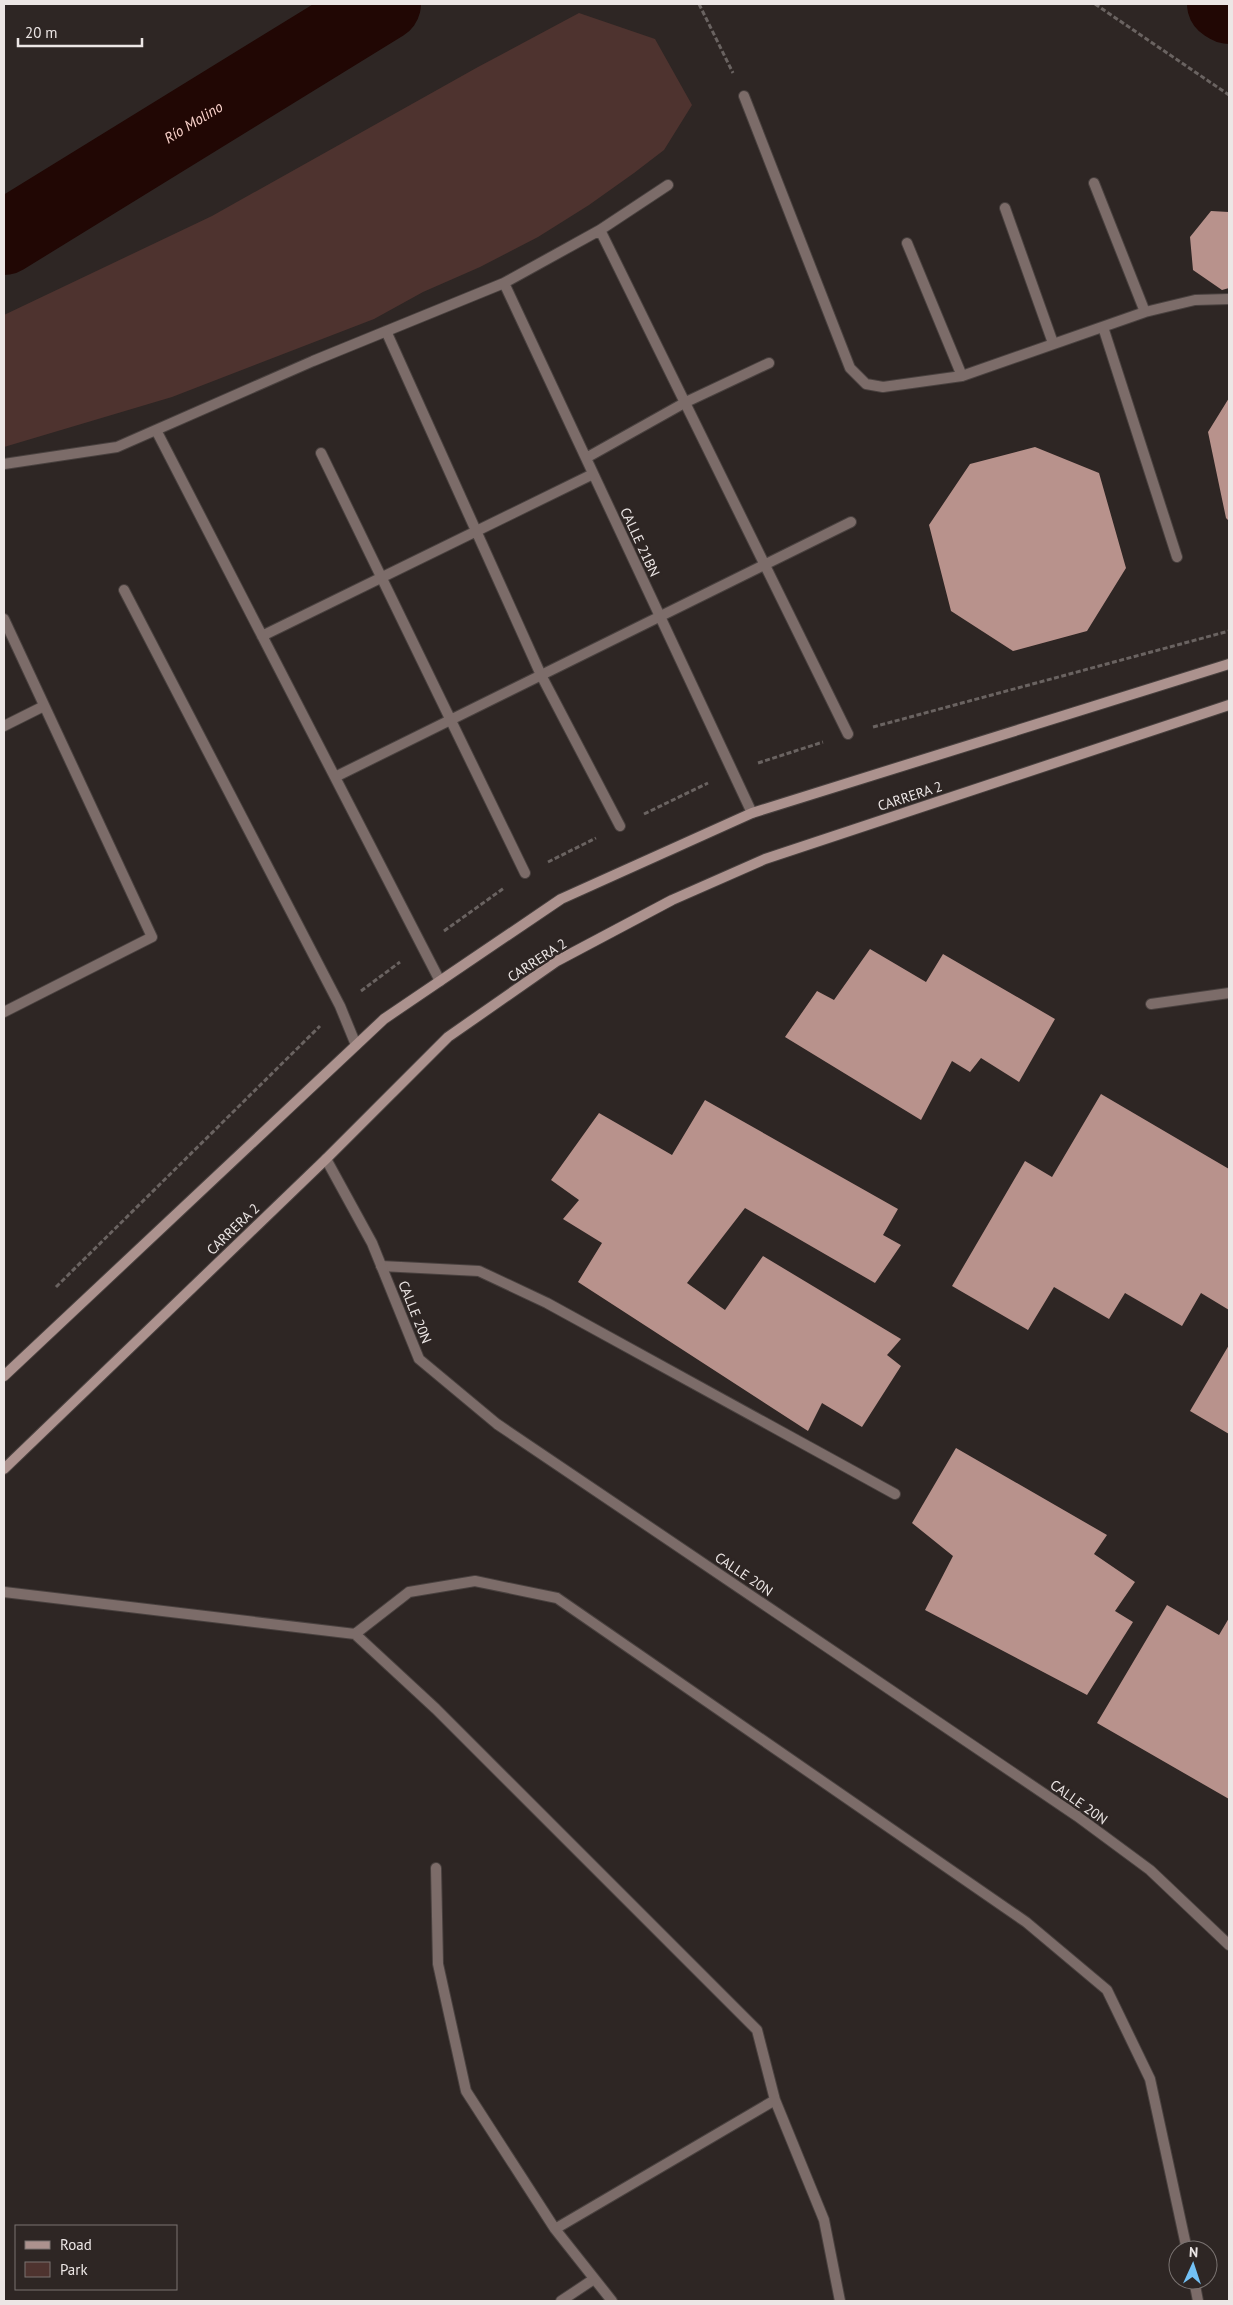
<svg xmlns="http://www.w3.org/2000/svg" width="1233" height="2305" font-family="'PT Sans',sans-serif">
<style>
.green{fill:#4e332f}
.lines{fill:none;stroke-linecap:round;stroke-linejoin:round}
.river{stroke:#210704;stroke-width:74}
.building{fill:#b8928c}
.lane-casing{stroke:#49413f;stroke-width:12}
.street-casing{stroke:#49413f;stroke-width:12}
.secondary-casing{stroke:#49413f;stroke-width:12}
.path{stroke:#6a6361;stroke-width:3;stroke-dasharray:5 2.5;stroke-linecap:butt}
.lane{stroke:#7c6c69;stroke-width:10}
.street{stroke:#7c6c69;stroke-width:10}
.secondary{stroke:#ac928e;stroke-width:10}
.labels{text-anchor:middle;dominant-baseline:central;stroke-width:5;stroke-linejoin:round;paint-order:stroke}
.street-label{font-size:14px;fill:#ece6e5;stroke:#2e2624}
.water-label{font-size:15px;font-style:italic;fill:#fbd3cc;stroke:#2e2624}
</style>
<rect width="100%" height="100%" fill="#2e2624"/>
<path class="green" d="M579,13L655,39L692,105L664,150L634,173L589,205L538,237L480,267L423,292L374,319L172,397L4,447V315L212,216L478,67Z"/>
<g class="lines">
<g class="river">
<path d="M1224,4L1229,7"/>
<path id="s1" d="M4,238L384,4"/>
</g>
</g>
<path class="building" d="M1211,211L1229,212V288L1222,290L1193,270L1190,237Z
M1229,398V521L1226,518L1208,432Z
M1035,447L1099,473L1126,568L1087,631L1013,651L951,611L929,525L970,464Z
M870,949L926,982L943,954L1055,1019L1019,1082L981,1058L970,1072L952,1061L921,1120L785,1037L817,991L834,1000Z
M1101,1094L1229,1169V1310L1201,1293L1182,1326L1125,1293L1109,1319L1054,1287L1028,1330L952,1286L1025,1161L1052,1177Z
M705,1100L898,1209L883,1235L901,1245L875,1283L745,1208L687,1283L725,1310L763,1256L901,1339L887,1355L901,1366L862,1427L822,1403L808,1431L578,1282L602,1243L563,1219L579,1200L551,1180L599,1113L672,1155Z
M1229,1345V1434L1190,1411Z
M956,1448L1107,1535L1094,1554L1135,1582L1115,1611L1133,1622L1087,1695L925,1610L953,1556L912,1523Z
M1167,1605L1219,1635L1229,1618V1799L1097,1723Z"/>
<g class="lines">
<g class="lane-casing">
<path id="lane" d="M744,96L850,368L866,384L883,387L962,376L1145,312L1195,300L1229,299
M1094,183L1145,312
M1005,208L1053,343
M907,243L962,376
M1103,327L1177,557
M381,1266L479,1271L547,1303L895,1494"/>
</g>
<g class="street-casing">
<path id="street" d="M600,230L848,734
M504,283L752,813
M386,331L541,675L620,826
M156,430L440,981
M321,453L525,873
M586,458L686,402L769,363
M4,464L117,447L313,361L504,283L600,230L668,185
M124,590L340,1006L356,1045
M4,619L152,937L4,1012
M262,636L593,474
M4,726L44,706
M335,777L851,522
M1151,1004L1229,993
M326,1159L372,1243L419,1359L497,1424L1077,1816L1150,1870L1229,1945
M4,1592L355,1634L436,1709L757,2030L775,2100L824,2220L840,2301
M355,1634L409,1592L475,1581L557,1598L1026,1922L1107,1990L1150,2079L1187,2250
M436,1868L438,1964L466,2091L555,2229L612,2301
M555,2229L775,2100
M1194,2280L1198,2301
M561,2301L594,2279"/>
</g>
<g class="secondary-casing">
<path id="secondary" d="M4,1376L384,1019L561,899L752,813L1229,664
M4,1469L326,1159L448,1037L557,961L672,900L765,859L1229,705"/>
</g>
<path class="path" d="M699,4L733,73
M1095,4L1229,95
M873,727L1229,631
M758,763L823,742
M644,814L708,783
M548,862L596,838
M444,931L504,888
M361,991L400,962
M56,1287L320,1026"/>
<use href="#lane" class="lane"/>
<use href="#street" class="street"/>
<use href="#secondary" class="secondary"/>
</g>
<g class="labels">
<g class="street-label">
<text transform="translate(640 542) rotate(65)">CALLE 21BN</text>
<text transform="translate(910 796) rotate(-18)">CARRERA 2</text>
<text transform="translate(537 960) rotate(-33)">CARRERA 2</text>
<text transform="translate(233 1229) rotate(-44)">CARRERA 2</text>
<text transform="translate(415 1312) rotate(68)">CALLE 20N</text>
<text transform="translate(744 1574) rotate(34)">CALLE 20N</text>
<text transform="translate(1079 1802) rotate(35)">CALLE 20N</text>
</g>
<g class="water-label">
<text stroke="none"><textPath href="#s1" startOffset="222">Río Molino</textPath></text>
</g>
</g>
<rect width="1233" height="2305" fill="none" stroke="#ece6e5" stroke-width="10"/>
<rect x="15" y="2225" width="162" height="65" fill="#2e2624" stroke="#7a7371"/>
<rect x="25" y="2241" width="25" height="8" fill="#ac928e" stroke="#7a7371"/>
<text x="60" y="2250" font-size="15" fill="#ece6e5">Road</text>
<rect x="25" y="2262" width="25" height="15" fill="#4e332f" stroke="#7a7371"/>
<text x="60" y="2275" font-size="15" fill="#ece6e5">Park</text>
<g transform="translate(1193 2265) rotate(3)"><circle r="24" fill="#2e2624" stroke="#7a7371"/>
<path d="M0-4L9 19L0 12L-9 19Z" fill="#73c1f5"/>
<text y="-8" font-size="14" font-weight="bold" text-anchor="middle" fill="#ece6e5">N</text>
</g>
<path d="M18 38v8h124v-8" fill="none" stroke="#ece6e5" stroke-width="2.5"/>
<text x="25" y="38" font-size="15" fill="#ece6e5" stroke="#2e2624" stroke-width="4" paint-order="stroke">20 m</text>
</svg>
